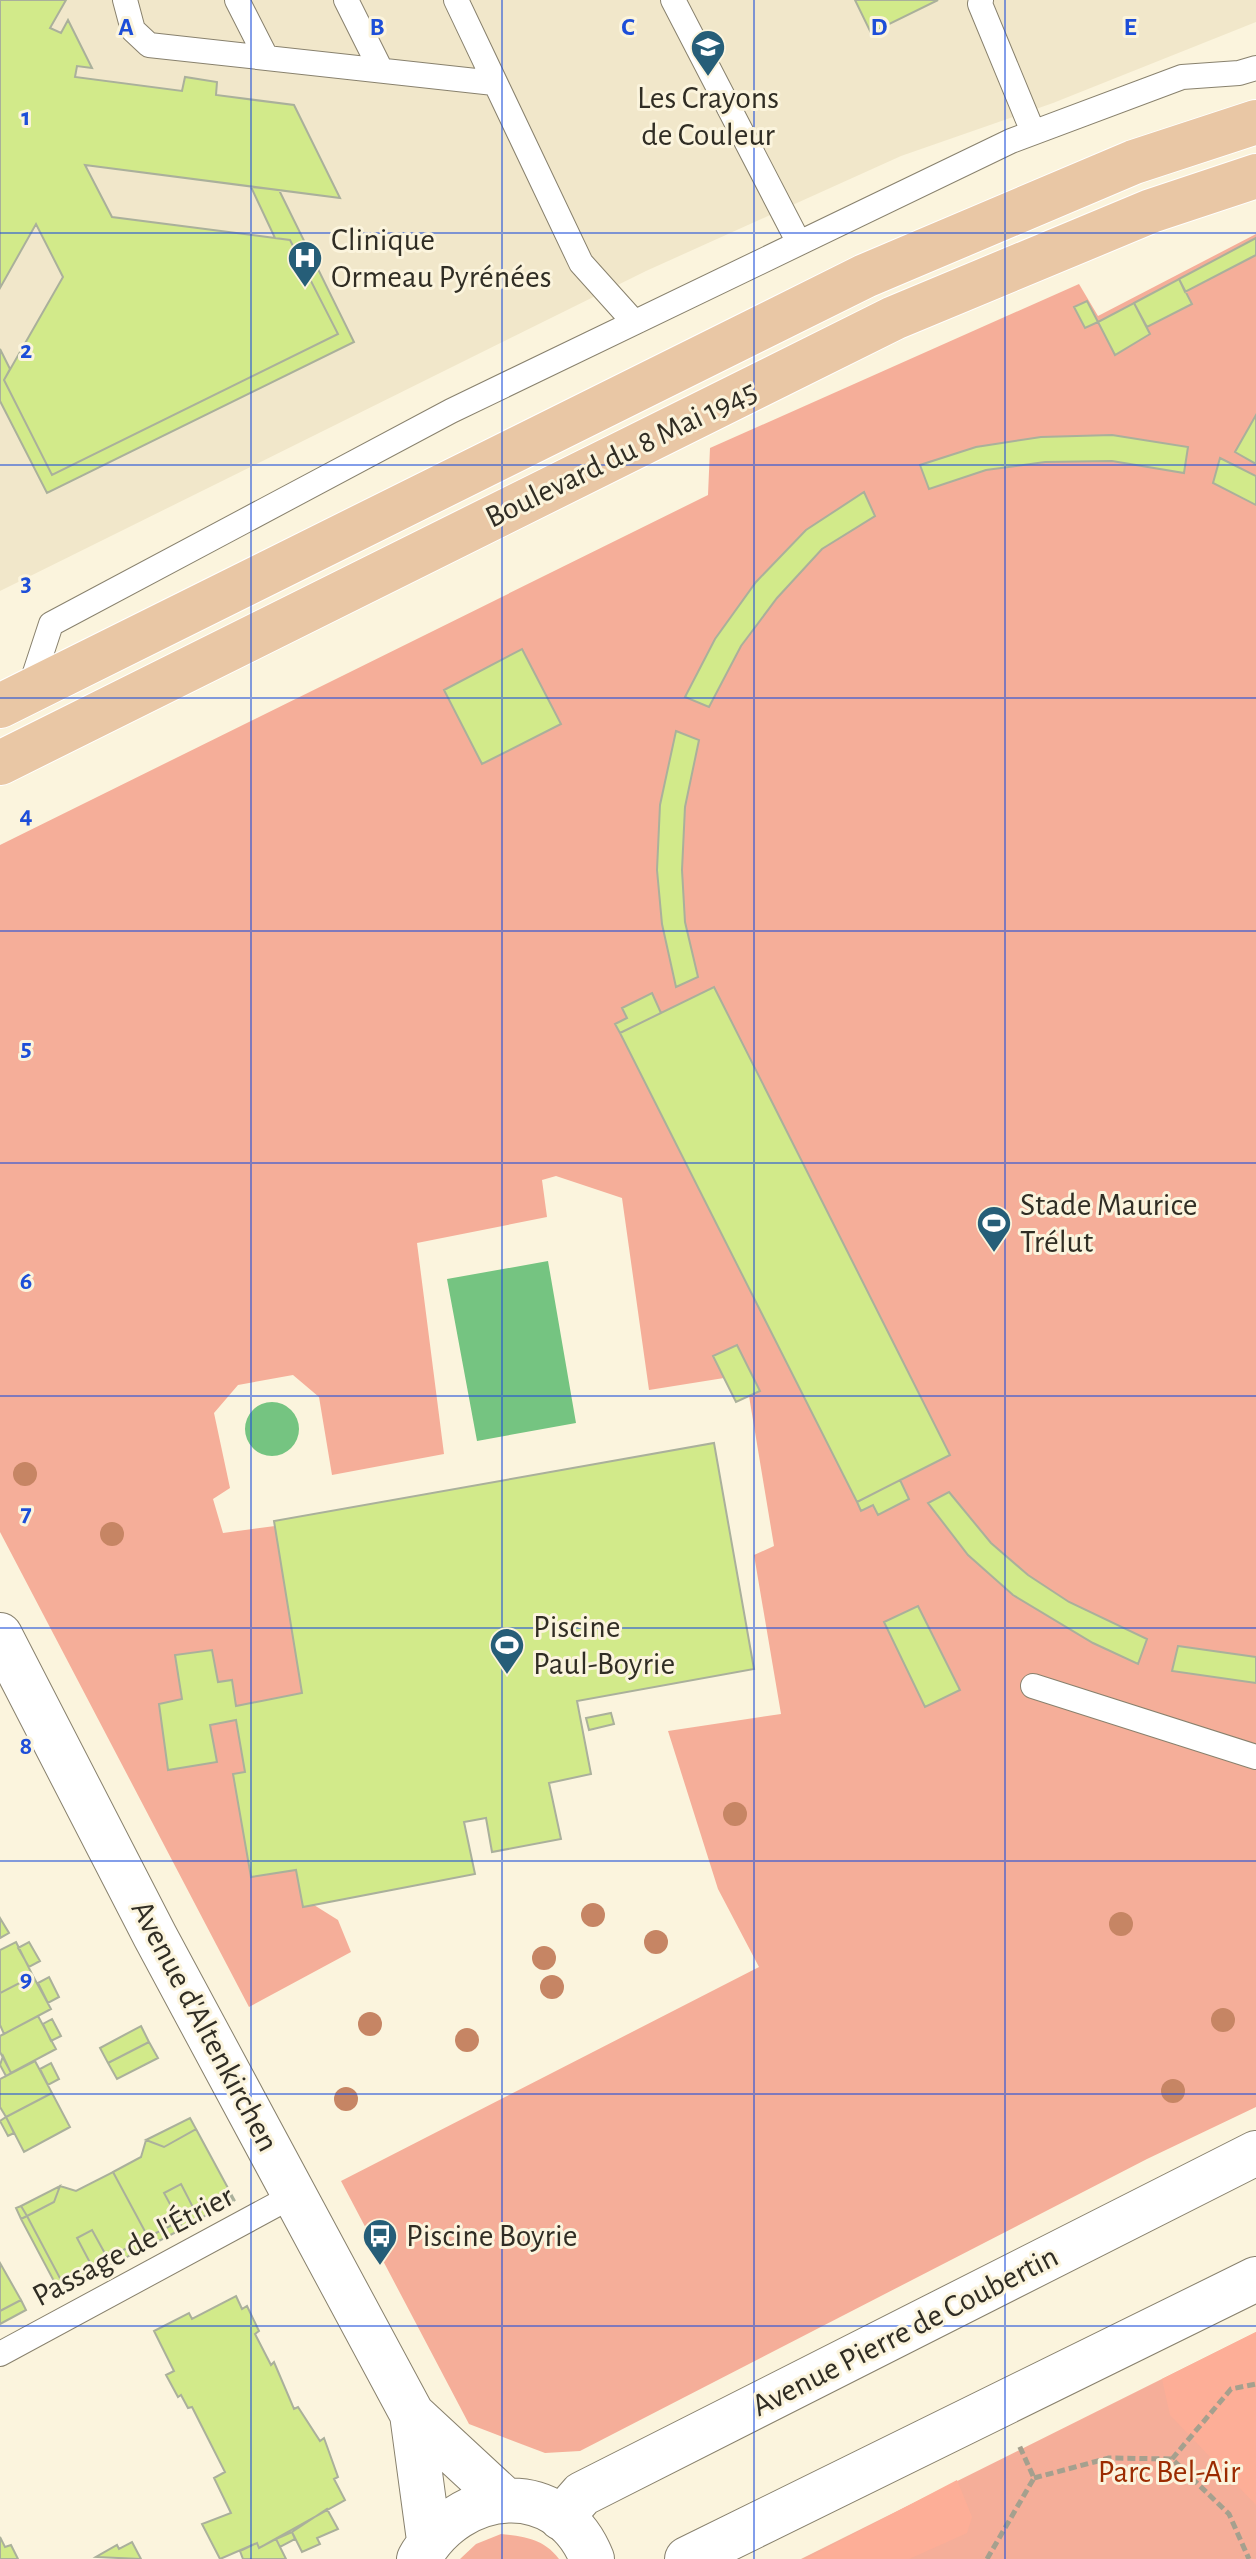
<svg xmlns="http://www.w3.org/2000/svg" width="1256" height="2559" font-family="'Alegreya Sans',sans-serif">
<style>
.built{fill:#f1e7ca}
.green{fill:#f5ae99}
.forest{fill:#fdae97}
.water{fill:#75c481}
.building{fill:#d2ea8a;stroke:#aab09b;stroke-width:2}
.lines{fill:none;stroke-linecap:round;stroke-linejoin:round}
.lane-casing{stroke:#88816d;stroke-width:26}
.street-casing{stroke:#88816d;stroke-width:46}
.secondary-casing{stroke:#88816d;stroke-width:46}
.primary-casing{stroke:#fff;stroke-width:46}
.path{stroke:#a5a08e;stroke-width:5;stroke-dasharray:8 4;stroke-linecap:butt}
.lane{stroke:#fff;stroke-width:24}
.street{stroke:#fff;stroke-width:44}
.secondary{stroke:#fff;stroke-width:44}
.primary{stroke:#e9c7a5;stroke-width:44}
.tree{fill:#c68564}
.grid{fill:none;stroke:#1d4ed8;stroke-width:2;stroke-opacity:0.55}
.labels{text-anchor:middle;dominant-baseline:central;stroke-width:6;stroke-linejoin:round;paint-order:stroke}
.poi-label{font-size:32px;fill:#302d24;stroke:#fbf4dd;text-anchor:start}
.street-label{font-size:32px;fill:#302d24;stroke:#fbf4dd}
.park-label{font-size:32px;fill:#9b2b01;stroke:#fbf4dd}
.grid-label{font-size:26px;text-anchor:middle;font-weight:bold;fill:#1d4ed8;stroke:#fbf4dd;stroke-width:6;stroke-linejoin:round;paint-order:stroke}
</style>
<rect width="100%" height="100%" fill="#fbf4dd"/>
<path class="built" d="M0,0H1256V22L1053,103L901,156L646,271L0,591Z"/>
<path class="green" d="M1256,234V2107L1147,2159L580,2451L545,2453L469,2424L341,2181L759,1967L718,1889L668,1731L781,1714L754,1555L774,1546L749,1396L760,1390L736,1345L714,1356L724,1378L649,1390L622,1198L556,1176L542,1180L547,1217L417,1243L444,1454L332,1475L319,1397L293,1375L238,1385L214,1413L230,1488L213,1499L223,1533L275,1526L302,1693L236,1706L232,1680L218,1682L212,1650L175,1655L182,1699L159,1704L168,1770L216,1762L210,1725L236,1720L245,1772L233,1775L251,1877L296,1870L303,1907L314,1905L338,1920L351,1952L249,2007L0,1532V845L708,495L710,448L1079,284L1098,316Z
M1256,2332V2559H801Z
M501,2534C524,2536 544,2539 559,2559H460L476,2544Z"/>
<path class="forest" d="M1256,2332V2505L1170,2415L1162,2379Z
M957,2480L972,2517L967,2533L909,2559H806Z"/>
<path class="water" d="M548,1261L576,1423L477,1441L447,1279Z
M245 1429a27 27 0 1 1 54 0a27 27 0 1 1-54 0Z"/>
<path class="building" d="M0,0H66L50,28L61,33L68,20L92,68L77,66L75,77L182,91L185,77L217,82L216,95L294,105L340,198L85,165L112,217L290,240L338,334L52,475L4,380L63,277L36,224L0,288Z
M855,0H938L871,33Z
M251,187L279,190L354,342L47,493L0,401V349L10,369L4,380L52,475L338,334L290,240L275,238Z
M1256,238V255L1185,292L1179,279Z
M1179,279L1192,304L1147,327L1134,303Z
M1087,301L1098,322L1085,328L1074,307Z
M1134,303L1150,334L1115,355L1098,322Z
M1256,415V464L1235,452Z
M1112,435L1188,447L1184,473L1112,461L1045,462L986,470L929,489L920,465L976,447L1041,437Z
M1220,458L1256,476V505L1213,483Z
M864,492L875,516L822,549L777,598L741,646L709,707L685,697L715,639L756,582L806,530Z
M522,649L561,724L482,764L444,690Z
M676,731L699,740L685,807L682,870L685,922L698,977L676,987L662,924L657,870L660,805Z
M714,987L950,1455L857,1502L620,1033Z
M652,993L661,1013L620,1033L615,1024L627,1018L622,1008Z
M737,1345L760,1391L736,1402L713,1356Z
M714,1443L754,1669L577,1701L591,1774L549,1783L561,1839L492,1852L486,1818L464,1822L475,1874L303,1907L296,1870L251,1877L233,1774L245,1772L236,1720L210,1725L217,1762L168,1770L159,1704L182,1699L175,1655L212,1650L218,1682L232,1680L236,1706L302,1693L274,1521Z
M900,1480L909,1499L878,1515L873,1505L861,1511L857,1502Z
M949,1492L991,1543L1028,1575L1069,1602L1147,1639L1138,1664L1093,1643L1013,1595L968,1555L928,1503Z
M918,1606L960,1690L925,1707L884,1622Z
M1178,1646L1256,1657V1683L1172,1671Z
M611,1713L614,1724L589,1730L586,1718Z
M0,1918L9,1933L0,1938Z
M16,1942L33,1976L0,1993V1950Z
M29,1942L40,1961L29,1967L18,1948Z
M33,1976L51,2009L4,2034L0,2025V1993Z
M49,1977L59,1997L48,2003L38,1983Z
M38,2016L56,2049L11,2073L0,2052V2036Z
M52,2019L61,2036L51,2041L43,2024Z
M141,2026L149,2042L108,2063L100,2048Z
M149,2042L158,2058L117,2079L108,2063Z
M3,2056L11,2073L6,2076L0,2065Z
M35,2061L52,2093L6,2117L0,2107V2079Z
M51,2063L59,2079L48,2085L40,2069Z
M52,2093L70,2127L24,2152L6,2117Z
M6,2117L14,2133L8,2136L0,2121Z
M190,2118L196,2129L164,2147L146,2140Z
M196,2129L235,2201L229,2195L199,2210L203,2217L199,2219L181,2184L164,2193L183,2228L180,2230L176,2223L148,2237L113,2172L141,2157L146,2140L164,2147Z
M113,2172L148,2237L112,2256L115,2263L112,2266L92,2230L77,2238L96,2274L92,2276L88,2268L62,2282L27,2216L54,2202L60,2186L76,2191Z
M181,2184L199,2219L183,2228L164,2193Z
M60,2186L54,2202L27,2216L21,2206Z
M229,2195L232,2201L203,2217L199,2210Z
M21,2206L27,2216L21,2219L16,2208Z
M27,2216L62,2282L56,2285L21,2219Z
M176,2223L180,2230L151,2245L148,2237Z
M92,2230L112,2266L96,2274L77,2238Z
M140,2241L145,2248L115,2263L112,2256Z
M0,2263L21,2300L0,2311Z
M88,2268L92,2276L66,2290L62,2282Z
M236,2296L242,2309L247,2306L259,2331L255,2334L271,2365L274,2362L294,2409L298,2407L320,2441L324,2438L338,2477L334,2479L345,2500L259,2548L257,2543L220,2559L202,2524L231,2513L214,2478L225,2472L192,2407L188,2408L181,2395L178,2397L166,2375L174,2371L154,2331L189,2313L192,2319Z
M21,2300L26,2310L0,2324V2311Z
M327,2509L338,2529L317,2538L320,2544L302,2552L292,2532Z
M292,2532L295,2539L280,2547L276,2539Z
M0,2537L5,2547L11,2545L18,2559H0Z
M276,2539L286,2559H243L240,2551L257,2543L259,2548Z
M132,2542L141,2559L96,2557L117,2545L119,2549Z"/>
<g class="lines">
<g class="lane-casing">
<path id="lane" d="M125,0L133,30L149,45L494,83
M237,0L266,57
M346,0L381,70
M456,0L581,263L634,322
M673,0L799,243
M981,0L980,4L1033,132
M29,691L51,624L451,411L1011,141L1182,77L1239,73L1256,68
M1033,1686L1256,1757
M0,2354L296,2194"/>
</g>
<g class="street-casing">
<path id="street" d="M561,2518L582,2494L1256,2153
M687,2559L1256,2279"/>
</g>
<g class="secondary-casing">
<path id="secondary" d="M0,1635L155,1936L412,2414L505,2500
M412,2414L429,2540
M419,2559C459,2486 559,2476 592,2559"/>
</g>
<g class="primary-casing">
<path id="primary" d="M0,706L865,276L1134,162L1256,122
M0,763L894,318L1151,211L1256,176"/>
</g>
<path class="path" d="M1172,2459L1231,2389L1256,2384
M1034,2478L1109,2458L1172,2459L1229,2514L1249,2559
M987,2559L1034,2478L1019,2445"/>
<use href="#lane" class="lane"/>
<use href="#street" class="street"/>
<use href="#secondary" class="secondary"/>
<use href="#primary" class="primary"/>
</g>
<g class="tree">
<circle cx="25" cy="1474" r="12"/>
<circle cx="112" cy="1534" r="12"/>
<circle cx="735" cy="1814" r="12"/>
<circle cx="593" cy="1915" r="12"/>
<circle cx="1121" cy="1924" r="12"/>
<circle cx="656" cy="1942" r="12"/>
<circle cx="544" cy="1958" r="12"/>
<circle cx="552" cy="1987" r="12"/>
<circle cx="1223" cy="2020" r="12"/>
<circle cx="370" cy="2024" r="12"/>
<circle cx="467" cy="2040" r="12"/>
<circle cx="1173" cy="2091" r="12"/>
<circle cx="346" cy="2099" r="12"/>
</g>
<path class="grid" d="M251,0V2559M502,0V2559M754,0V2559M1005,0V2559M0,233H1256M0,465H1256M0,698H1256M0,931H1256M0,1163H1256M0,1396H1256M0,1628H1256M0,1861H1256M0,2094H1256M0,2326H1256"/>
<defs>
<g id="school-pin" transform="scale(1.8)"><path d="M0 17L-7.5 6A9.5 9.5 0 1 1 7.5 6Z" fill="#265e78" stroke="#fbf4dd"/><path d="M0-5L7-2L0 1L-7-2ZM-4 1L0 2.5L4 1V4Q0 6-4 4Z" fill="#fff"/></g>
<g id="hospital-pin" transform="scale(1.8)"><path d="M0 17L-7.5 6A9.5 9.5 0 1 1 7.5 6Z" fill="#265e78" stroke="#fbf4dd"/><path d="M-5-5h3v3.5h4V-5h3V5h-3V1.5h-4V5h-3Z" fill="#fff"/></g>
<g id="stadium-pin" transform="scale(1.8)"><path d="M0 17L-7.5 6A9.5 9.5 0 1 1 7.5 6Z" fill="#265e78" stroke="#fbf4dd"/><path d="M0-5a6.5 5 0 1 0 0 10a6.5 5 0 1 0 0-10ZM-3.5-1.8h7v3.6h-7Z" fill="#fff"/></g>
<g id="bus-pin" transform="scale(1.8)"><path d="M0 17L-7.5 6A9.5 9.5 0 1 1 7.5 6Z" fill="#265e78" stroke="#fbf4dd"/><path d="M-5-6H5V4H4V6H2V4H-2V6H-4V4H-5ZM-3.5-4V0h7V-4ZM-3.5 1.2v1.5H-2V1.2ZM2 1.2v1.5H3.5V1.2Z" fill="#fff"/></g>
</defs>
<g fill-rule="evenodd">
<use href="#school-pin" x="708" y="47"/>
<use href="#hospital-pin" x="305" y="258"/>
<use href="#stadium-pin" x="994" y="1223"/>
<use href="#stadium-pin" x="507" y="1645"/>
<use href="#bus-pin" x="380" y="2236"/>
</g>
<g class="labels">
<g class="poi-label">
<text x="708" y="98" text-anchor="middle">Les Crayons<tspan x="708" dy="37">de Couleur</tspan></text>
<text x="331" y="240">Clinique<tspan x="331" dy="37">Ormeau Pyrénées</tspan></text>
<text x="1020" y="1205">Stade Maurice<tspan x="1020" dy="37">Trélut</tspan></text>
<text x="533" y="1627">Piscine<tspan x="533" dy="37">Paul-Boyrie</tspan></text>
<text x="406" y="2236">Piscine Boyrie</text>
</g>
<g class="street-label">
<text transform="translate(621 454) rotate(-26)">Boulevard du 8 Mai 1945</text>
<text transform="translate(205 2026) rotate(62)">Avenue d'Altenkirchen</text>
<text transform="translate(133 2246) rotate(-28)">Passage de l'Étrier</text>
<text transform="translate(905 2331) rotate(-27)">Avenue Pierre de Coubertin</text>
</g>
<g class="park-label">
<text x="1169" y="2472">Parc Bel-Air</text>
</g>
</g>
<g class="grid-label">
<text x="126" y="35">A</text>
<text x="377" y="35">B</text>
<text x="628" y="35">C</text>
<text x="879" y="35">D</text>
<text x="1130" y="35">E</text>
<text x="26" y="125">1</text>
<text x="26" y="358">2</text>
<text x="26" y="591">3</text>
<text x="26" y="823">4</text>
<text x="26" y="1056">5</text>
<text x="26" y="1289">6</text>
<text x="26" y="1521">7</text>
<text x="26" y="1754">8</text>
<text x="26" y="1987">9</text>
</g>
</svg>
